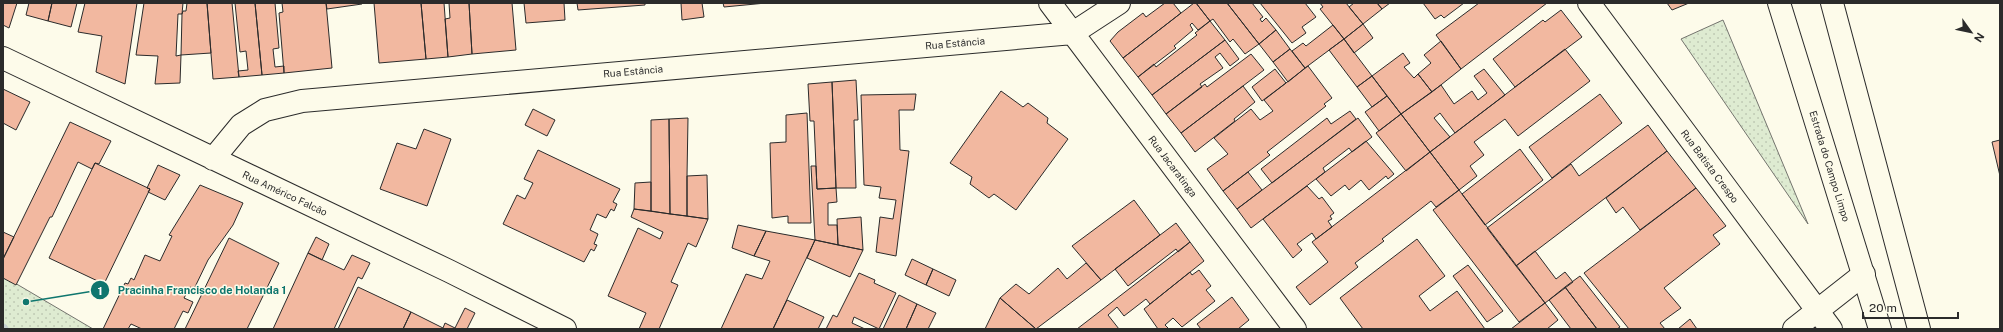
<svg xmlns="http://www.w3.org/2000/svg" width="2003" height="332" font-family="'Public Sans',sans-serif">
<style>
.park{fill:url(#park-dots);stroke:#74746e}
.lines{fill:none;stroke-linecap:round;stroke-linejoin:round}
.stream{stroke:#c7d0d0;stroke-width:9}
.building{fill:#f2b8a0;stroke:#2b2b2b}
.street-casing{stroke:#2b2b2b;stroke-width:24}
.primary-casing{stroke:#2b2b2b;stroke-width:24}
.street{stroke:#fdfbea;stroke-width:22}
.primary{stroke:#fdfbea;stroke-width:22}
.labels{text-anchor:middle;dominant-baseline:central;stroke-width:3;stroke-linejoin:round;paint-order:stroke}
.street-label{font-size:10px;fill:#2b2b2b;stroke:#fdfbea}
.leader{fill:none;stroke:#0f766e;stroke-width:1.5}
.callout-dot{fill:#0f766e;stroke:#fdfbea;stroke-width:1.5}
.mark-label{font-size:12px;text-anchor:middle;font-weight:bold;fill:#fff}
.callout-label{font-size:11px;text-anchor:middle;font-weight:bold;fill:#0f766e;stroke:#fdfbea;stroke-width:3;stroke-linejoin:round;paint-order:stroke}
</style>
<defs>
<pattern id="park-dots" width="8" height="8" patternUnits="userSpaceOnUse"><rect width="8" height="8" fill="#deebd1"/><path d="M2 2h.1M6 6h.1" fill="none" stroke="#bfcab4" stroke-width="1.8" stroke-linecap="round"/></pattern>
</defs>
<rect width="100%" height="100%" fill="#fdfbea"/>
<path class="park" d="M1723,20L1808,224L1681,39Z
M3,276L93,329H3Z"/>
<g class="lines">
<path class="stream" d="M3,328L4,329"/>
</g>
<path class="building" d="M3,3H17L9,28L3,25Z
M29,3H52L48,21L26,15Z
M52,3H77L71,27L48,21Z
M85,3H137L125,84L96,72L102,36L78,32Z
M144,3H183L182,14H178L176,56L181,55L180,83L155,84L158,56L136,55Z
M187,3H207L211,53L181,55L182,14L183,11H186Z
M207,3H232L239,77L213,79Z
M235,3H255L262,75L239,77L238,71L248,70L246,51L240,52Z
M255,3H275L279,48L273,49L275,67L284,66V73L262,75Z
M282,3H326L332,68L284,73L279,13L283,12Z
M326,3H362V4L327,9Z
M374,3H421L426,59L379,63Z
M421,3H444L448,57L426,59Z
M449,3H469L472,54L448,57L445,19L450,18Z
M469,3H512L516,50L472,54Z
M524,3H564L565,20L526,23Z
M577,3H645V5L578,10Z
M681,3H702L704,17L682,20Z
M723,3H766L724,7Z
M1165,3H1173L1181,13L1123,58L1110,41L1118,32L1143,13L1146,17Z
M1194,3H1196L1210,21L1198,30L1192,23L1190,25L1193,30L1174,46L1176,48L1138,77L1123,58Z
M1196,3H1227L1259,44L1245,54L1233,39L1230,42L1213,19L1210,21Z
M1227,3H1252L1263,17L1260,19L1262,22L1266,18L1276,30L1259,44Z
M1260,3H1305L1316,17L1302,27L1306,33L1292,43Z
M1320,3H1346L1363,24L1344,39L1320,9L1323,7Z
M1354,3H1377L1382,9L1363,24L1349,7Z
M1377,3H1390L1382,9Z
M1423,3H1464L1444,18L1441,15L1435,19Z
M1479,3H1547L1461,69L1436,35Z
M1667,3H1689L1672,10Z
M1561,10L1582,37L1515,87L1493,59L1543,20L1545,22Z
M1210,21L1225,40L1152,95L1138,77L1154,64L1156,67L1197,35L1195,33Z
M1363,24L1373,38L1354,53L1344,39Z
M1333,25L1344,39L1305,68L1292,51L1303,43L1306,46Z
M1276,30L1290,49L1273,62L1259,44Z
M1344,39L1372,76L1357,87L1329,50Z
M1225,40L1239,59L1230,66L1220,53L1215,57L1223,68L1200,84L1202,87L1166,114L1152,95Z
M1441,41L1461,69L1432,92L1418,74L1431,63L1424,55Z
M1290,49L1305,68L1288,82L1273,62Z
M1565,49L1590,81L1518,136L1505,119L1474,142L1484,155L1470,166L1477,176L1459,190L1430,152Z
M1403,53L1410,63L1404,67L1414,78L1418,74L1432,92L1401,114L1372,76Z
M1251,54L1264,70L1181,133L1166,114L1205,84L1207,87Z
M1308,66L1332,98L1324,104L1326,106L1267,152L1270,155L1223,191L1207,169L1228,154L1214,138L1251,109L1260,120L1273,111L1264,100Z
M1275,69L1286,83L1262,101L1252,87Z
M1484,69L1505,95L1455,133L1440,113L1434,118L1450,137L1430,152L1401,114L1441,85L1454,104L1472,91L1478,100L1487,93L1474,76Z
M1372,76L1387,96L1372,107L1357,87Z
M856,80L858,120H854L856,188H836L832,82Z
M832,82L836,188L817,189L814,121H810L808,84Z
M1243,86L1255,102L1234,119L1235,121L1195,152L1181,133Z
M3,89L30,102L16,130L3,123Z
M1001,91L1023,107L1028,103L1048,118L1047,123L1068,139L1016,210L994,194L989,198L970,184L972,177L950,163Z
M916,94L914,110H899L900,150L909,151L896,256L876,252L880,217L893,219L896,200L879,198L881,187L864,185L861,95Z
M1600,94L1622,123L1552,178L1529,147Z
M1387,96L1401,114L1379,131L1365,112Z
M533,109L555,120L547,136L525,125Z
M1350,111L1356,119L1272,183L1261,169L1327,118L1331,124Z
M807,113L811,223H788V216L772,218L770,143L786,142V115Z
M1401,114L1430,152L1406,171L1376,133Z
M688,118L687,176V216L670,214L669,119Z
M1358,118L1372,137L1352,152L1349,148L1323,168L1325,172L1251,228L1237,209Z
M669,119L670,214L651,211V120Z
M70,122L111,141L99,164L95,163L92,169L78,162L52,217H50L16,285L3,278V259Z
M1648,125L1667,151L1516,266L1487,228L1571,164L1579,176Z
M424,129L451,139L427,206L380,189L397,143L416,149Z
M2000,140V176L1992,142Z
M1366,141L1394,174L1388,179L1386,176L1369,190L1361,180L1349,190L1345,185L1331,196L1316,179Z
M1520,149L1543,180L1485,225L1462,194Z
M538,150L620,189L613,202L617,204L614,211L611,209L606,218L597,214L590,230L598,234L594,244L597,245L594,251L591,249L584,262L503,224L517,195L525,199L533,183L524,179Z
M1667,151L1696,188L1640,230L1623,207L1616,213L1606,198Z
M1430,152L1459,190L1436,207L1431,201L1382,239L1384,241L1355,263L1358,267L1310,305L1296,287L1328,262L1312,242Z
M95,163L150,189L104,284L49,258Z
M158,165L180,175L165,200L148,192L150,189L147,188Z
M811,166H816L817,189L836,188L837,202L828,203V225H837L838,245L815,240Z
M1248,172L1262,190L1237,209L1223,191Z
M707,175L708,219L687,216V176Z
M651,182V211L634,209L635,183Z
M200,185L243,203L233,225L208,260L194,289L190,287L184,298L193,302L188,313L183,311L174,329H142L131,324L128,329H103L125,283L128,284L131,278L134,280L145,255L160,261L172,236L169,235Z
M1307,186L1319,199L1322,197L1334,213L1330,216L1332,219L1328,221L1332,227L1316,239L1312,233L1297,244L1302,250L1293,258L1263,219Z
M1696,188L1726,226L1713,235L1720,244L1664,288L1681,308L1660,323L1665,329H1629L1584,273Z
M1459,190L1545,303L1519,322L1433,210Z
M1134,200L1160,235L1101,280L1072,246Z
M634,209L708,219L696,247L688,243L671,282L678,285L659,329H639L646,313L608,296L638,228L660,239L663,232L631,217Z
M861,217L863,250L838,245L837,219Z
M1176,223L1190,242L1178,252L1176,249L1128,286L1115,269Z
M738,225L766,231L754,256L732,248Z
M766,231L815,240L773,329H721L746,274L762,279L770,261L754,256Z
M3,232L14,237L3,259Z
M316,237L329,244L322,260L308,253Z
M229,238L279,263L247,329H185Z
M1417,239L1445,276L1419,296L1430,311L1457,291L1485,329H1363L1340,298Z
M815,240L863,250L850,277L807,258Z
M1190,242L1204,261L1150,304L1146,299L1124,316L1117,307L1108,315L1119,329H1077Z
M1535,251L1556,279L1565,272L1573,282L1545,303L1516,266Z
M308,253L344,270L352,255L370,263L362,279L358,277L334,329H273Z
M912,259L933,269L926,285L905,275Z
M1086,263L1101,280L1036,329L1000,298L1016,284L1029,294L1058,268L1067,279Z
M1468,265L1503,311L1487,322L1453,276Z
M933,269L956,280L949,296L926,285Z
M1199,270L1211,286L1206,290L1215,301L1182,327L1173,318L1165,325L1169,329H1158L1144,309L1190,272L1192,275Z
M859,273L875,280L874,283L896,293L879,329L854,317L852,323L865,329H826L833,315L837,317Z
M1580,276L1620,327L1617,329H1597L1565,287Z
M358,287L411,312L403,329H338Z
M1565,287L1597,329H1571L1549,300Z
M899,295L917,304L906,329H883Z
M1232,297L1249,320L1238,329H1201L1197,324Z
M1000,298L1036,329H985Z
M787,300L824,317L818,329H773Z
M1545,303L1558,320L1547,329H1511Z
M917,304L936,313L928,329H906Z
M465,308L475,313L467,329H403L411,312L443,328L445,323L455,328Z
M1690,319L1697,329H1678Z"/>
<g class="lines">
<g class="street-casing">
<path id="street" d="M1050,3L1295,329
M1589,3L1831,329
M3,58L449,271L565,329
M213,159L241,125L265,110L302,101L1073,33L1119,3
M1794,329L1864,274"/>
</g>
<g class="primary-casing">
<path id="primary" d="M1779,3L1880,329
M1832,3L1919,329"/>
</g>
<use href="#street" class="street"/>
<use href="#primary" class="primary"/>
</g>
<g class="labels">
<g class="street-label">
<text transform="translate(955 43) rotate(-5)">Rua Estância</text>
<text transform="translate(633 71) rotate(-5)">Rua Estância</text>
<text transform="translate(1173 166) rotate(53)">Rua Jacaratinga</text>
<text transform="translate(1710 166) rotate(53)">Rua Batista Crespo</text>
<text transform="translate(1830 166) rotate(73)">Estrada do Campo Limpo</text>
<text transform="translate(285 193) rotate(25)">Rua Américo Falcão</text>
</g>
</g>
<path class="leader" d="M26 302L100 290"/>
<g class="callout-dot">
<circle cx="26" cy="302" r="4"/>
<circle cx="100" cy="290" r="10"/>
</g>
<g class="mark-label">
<text x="100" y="295">1</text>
</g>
<g class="callout-label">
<text x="202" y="294">Pracinha Francisco de Holanda 1</text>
</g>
<rect width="2003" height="332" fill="none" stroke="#2b2b2b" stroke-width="8"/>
<g transform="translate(1971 32) rotate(123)" stroke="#fdfbea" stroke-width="3" paint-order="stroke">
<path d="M0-3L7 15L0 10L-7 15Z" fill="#2b2b2b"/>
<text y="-6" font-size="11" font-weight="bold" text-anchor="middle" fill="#2b2b2b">N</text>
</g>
<path d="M1863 312v6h95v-6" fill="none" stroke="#2b2b2b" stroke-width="2"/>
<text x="1869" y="312" font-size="12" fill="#2b2b2b" stroke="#fdfbea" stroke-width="3" paint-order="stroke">20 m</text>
</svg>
